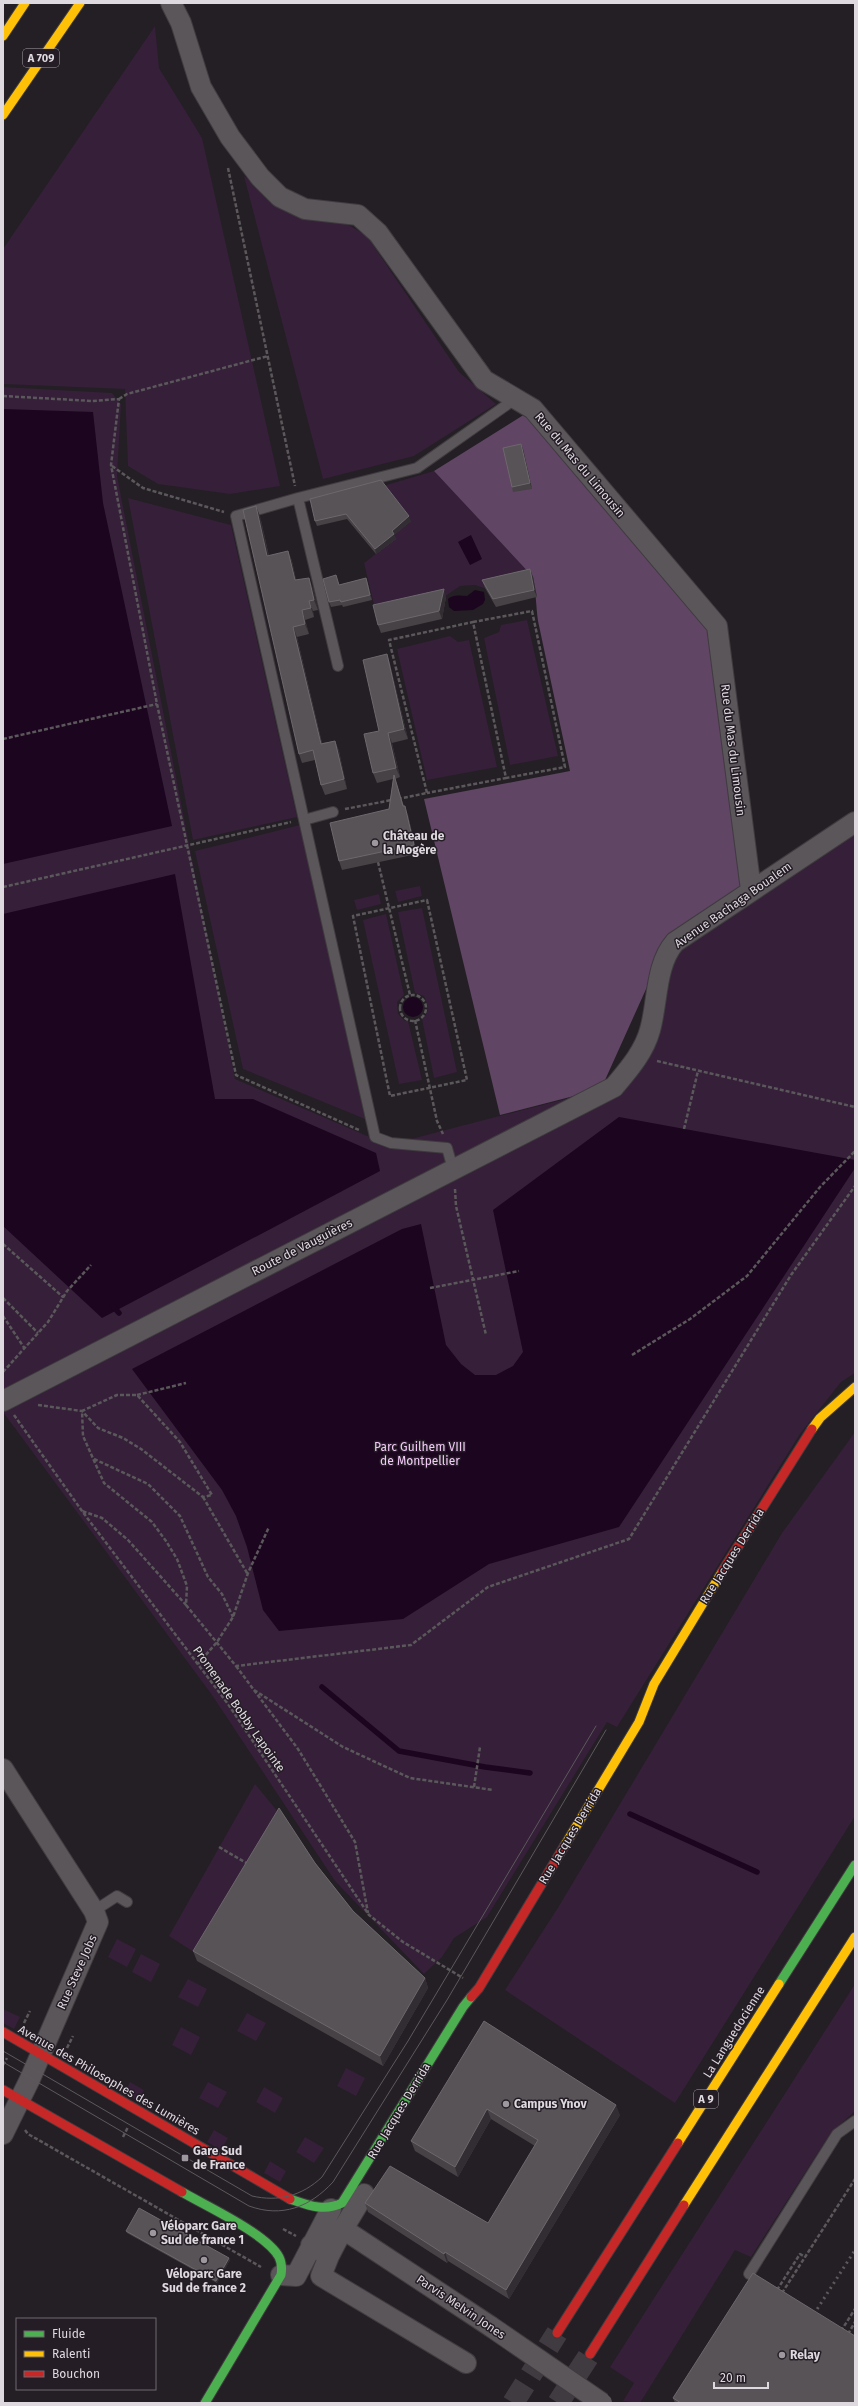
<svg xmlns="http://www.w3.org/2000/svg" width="858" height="2406" font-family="'Fira Sans',sans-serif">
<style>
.green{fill:#351f39}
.forest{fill:#604564}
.water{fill:#1c051f}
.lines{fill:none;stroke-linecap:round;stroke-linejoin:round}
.stream{stroke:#1c051f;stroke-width:5.5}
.highway-tunnel{stroke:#403b40;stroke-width:22;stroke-dasharray:22 11;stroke-linecap:butt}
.lane-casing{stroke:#3f3b3f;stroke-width:12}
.street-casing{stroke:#3f3b3f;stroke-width:22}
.fast-casing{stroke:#3f3b3f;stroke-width:11}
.slow-casing{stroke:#3f3b3f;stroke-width:11}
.jam-casing{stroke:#3f3b3f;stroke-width:11}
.path{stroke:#5b585b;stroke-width:2.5;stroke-dasharray:4 2;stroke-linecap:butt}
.lane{stroke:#5a565a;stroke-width:10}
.street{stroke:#5a565a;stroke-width:20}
.fast{stroke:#4caf50;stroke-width:9}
.slow{stroke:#ffc107;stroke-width:9}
.jam{stroke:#c62828;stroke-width:9}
.tram{stroke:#5c595c;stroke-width:1}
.rail{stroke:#5c595c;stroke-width:3;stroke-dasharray:2 4;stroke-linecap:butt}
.street-bridge-casing{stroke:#3f3b3f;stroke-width:22;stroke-linecap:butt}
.street-bridge{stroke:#5a565a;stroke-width:20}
.wall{fill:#464246}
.shaded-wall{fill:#322d32}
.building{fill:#575357;stroke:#6c686c}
.poi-dot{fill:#9d989e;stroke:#251d26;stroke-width:1.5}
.labels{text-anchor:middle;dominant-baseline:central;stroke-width:3;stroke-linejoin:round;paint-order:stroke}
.shield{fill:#251d26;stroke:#a6a1a8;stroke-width:1}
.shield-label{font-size:11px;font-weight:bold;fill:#ded9df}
.street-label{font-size:12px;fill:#ded9df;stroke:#251d26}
.poi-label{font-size:12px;font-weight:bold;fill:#ded9df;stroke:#251d26;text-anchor:start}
.park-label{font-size:12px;fill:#f4caf9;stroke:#251d26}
</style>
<rect width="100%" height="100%" fill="#241f24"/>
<path class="green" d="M155,26L159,68L202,138L280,486L230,494L158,484L128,466L125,389L3,384V249Z
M244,176L278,205L299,218L342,221L367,236L459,372L496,404L414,456L323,479Z
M3,387L112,393L121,404L117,476L235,1079L388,1145L604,1089L647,1051L678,949L855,830V1373L841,1382L800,1434L617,1727L607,1722L487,1917L454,1938L442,1957L424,1974L335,1881L212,1695L3,1412Z
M434,471L533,577L484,588L475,585L460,586L444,597L376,613L364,563L395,539L383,486Z
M128,498L231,525L297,817L193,840Z
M527,620L558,756L510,765L484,638L499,632L501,625Z
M450,636L458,642L469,640L497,767L427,780L397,649Z
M300,825L365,1119L243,1069L195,851Z
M420,886L422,896L398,902L395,891Z
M379,894L381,904L357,910L354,900Z
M422,908L457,1072L434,1078L422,1019C430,1013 428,1004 424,996L415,993L398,912Z
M386,914L404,995L397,1002L398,1014L405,1021H408L422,1080L399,1084L363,920Z
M855,1432V1816L675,2103L505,1990L559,1906L782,1533Z
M255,1784L283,1818L200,1956L169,1936Z
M117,1939L136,1949L127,1967L108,1957Z
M141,1954L160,1964L151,1982L132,1972Z
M188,1979L207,1989L198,2007L178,1997Z
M855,1984V2111L830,2134L751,2257L735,2250L640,2403L623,2401L634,2383L610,2367Z
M3,2009L20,2017L14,2029L3,2023Z
M247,2013L266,2023L256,2041L237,2031Z
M181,2027L200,2037L191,2055L172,2045Z
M346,2068L365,2078L356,2096L337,2086Z
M130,2082L144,2090L138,2101L124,2094Z
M208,2082L227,2092L218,2108L199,2098Z
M264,2087L283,2098L275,2113L256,2102Z
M214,2130L228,2138L221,2150L207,2142Z
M305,2137L324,2148L314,2163L296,2152Z
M270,2161L286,2171L280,2182L264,2173Z"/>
<path class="forest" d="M533,409L717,626L751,887L665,947L601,1089L500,1115L424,799L570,771L538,621C536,606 536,592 533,577L434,471Z"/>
<path class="water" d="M3,409L93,412L103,503L172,826L3,864Z
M471,535L482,559L470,565L458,542Z
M475,590L484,592L485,600L483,604L473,610L454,611L449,607L448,599C454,594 459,596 467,596Z
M175,874L215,1099H253L376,1153L380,1171L102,1318L3,1226V914Z
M403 1007a10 10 0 1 1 20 0a10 10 0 1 1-20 0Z
M619,1117L855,1160V1168L619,1527L489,1564L403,1619L279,1631L263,1610L247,1547L236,1516L222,1490L132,1369L402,1229L421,1224L446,1345L461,1364L475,1375H496L513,1366L523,1352L493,1210Z"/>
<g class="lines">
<path class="stream" d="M112,1305L119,1313
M322,1687L399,1751L485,1767L530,1773
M630,1814L757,1872"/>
<path class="highway-tunnel" d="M513,2403L557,2333
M558,2403L590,2354"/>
<g class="lane-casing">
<path id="lane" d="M298,498L417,468L515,399
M333,812L304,820L375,1137L391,1143L447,1148L453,1169
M304,820L236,516L298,498L338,666
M94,1911L117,1896L127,1902
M749,2274L837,2134L855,2121"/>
</g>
<g class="street-casing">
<path id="street" d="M171,3L181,23L201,87L230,137L260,177L280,197L305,209L358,215L378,233L484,380L533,409L717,626L751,890
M3,1401L614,1087C629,1069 644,1052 650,1030C658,1002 655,965 675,942L855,822
M3,1769L94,1911L98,1922L30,2079L3,2134
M343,2229L364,2194
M311,2245L329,2256L321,2276L466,2363
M329,2256L343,2229L490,2326
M281,2275L296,2276L331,2209"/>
</g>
<g class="fast-casing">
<path id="fast" d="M779,1984L855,1865
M182,2192C206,2206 267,2234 279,2257C282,2263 282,2269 281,2275L205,2403
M290,2199C308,2205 324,2212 342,2203L463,2007L471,1997"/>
</g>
<g class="slow-casing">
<path id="slow" d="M3,36L25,3
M3,115L80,3
M812,1429L820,1418L855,1387
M565,1845L639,1722L654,1684L722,1572
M678,2143L779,1984
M684,2205L855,1937"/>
</g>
<g class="jam-casing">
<path id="jam" d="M722,1572L812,1429
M471,1997L479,1988L565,1845
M3,2032L290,2199
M3,2090L182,2192
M557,2333L678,2143
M590,2354L684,2205"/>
</g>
<path class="path" d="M228,168L295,486
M3,396L92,401L119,399L111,465L157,704L236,1075L359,1130
M119,399L127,394L268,356
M112,466L143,488L224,512
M473,622L532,611L565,767L506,778
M3,739L157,704
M398,799L427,793L389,640L473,622L506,778L427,793
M345,809L392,800
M378,862L410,995
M3,887L291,822
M427,900L467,1080L390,1096L353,916Z
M400 1008a13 13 0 1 1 26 0a13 13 0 1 1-26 0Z
M415,1020L437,1121L443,1134
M657,1061L855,1107
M684,1129L698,1071
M455,1189L456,1206L486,1335
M3,1244L63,1297
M430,1288L519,1271
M3,1298L38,1333
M3,1316L25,1349
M632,1355L690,1319L747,1276L820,1187L855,1151
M3,1372L48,1322L67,1291L91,1265
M137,1395L186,1383
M38,1405L82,1411L98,1428L123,1438L141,1449L203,1497L212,1495L180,1442L137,1395H117L82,1411L83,1436L104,1483L152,1522L166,1541L177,1559L187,1586L186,1605L128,1540L102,1518L82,1511
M14,1415L82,1511L228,1704L369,1915L403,1942L463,1978
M94,1459L148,1484L180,1516L208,1577L222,1594L233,1617
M203,1497L247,1573
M186,1605L236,1666L411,1645L488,1587L629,1539L791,1275L855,1186
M198,1664L217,1642L233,1617L248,1573L269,1527
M236,1666L298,1749L355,1842L368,1913
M254,1690L343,1747L410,1778L493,1790
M474,1787L480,1747
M219,1847L248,1864
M24,2023L30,2011
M67,2048L73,2036
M3,2065L7,2058
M25,2130L28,2134L261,2267
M123,2137L128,2127
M283,2229L296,2236
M777,2290L800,2254L805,2257
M782,2293L855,2179
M841,2331L855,2309
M848,2334L855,2322"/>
<use href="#lane" class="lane"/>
<use href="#street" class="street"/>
<use href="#fast" class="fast"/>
<use href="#slow" class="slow"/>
<use href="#jam" class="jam"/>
<path class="tram" d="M3,2051L252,2196C278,2202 302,2196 322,2177L408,2041L596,1726
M3,2062L249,2206C282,2218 310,2207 333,2182L447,2000L606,1730"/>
<path class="rail" d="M814,2314L855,2250"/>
<g class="street-bridge-casing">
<path id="street-bridge" d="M490,2326L602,2403"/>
</g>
<use href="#street-bridge" class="street-bridge"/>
</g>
<path class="wall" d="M521,444L523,449L532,489L513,492L512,487Z
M310,499L411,521L394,535L396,539L376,554L347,519L317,526L315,521Z
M260,516L269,556L288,551L292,561L296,580L313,588L318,610L313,611L314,617L305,620L309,634L297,637L322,743L335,741L339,751L347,789L325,795L321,785L315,760L302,763L299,754Z
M530,569L533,577L537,597L496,607L485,588L482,580Z
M366,578L368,584L372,600L343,607L342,605L331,607L329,602L339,585Z
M446,597L442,619L381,633L378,625Z
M387,654L390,664L408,739L392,743L400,777L395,779L404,806L408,815L417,854L342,870L339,861L389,809L393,779L377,783L373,773L379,731Z
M315,1863L353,1911L425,1978L428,1988L383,2066L197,1961L193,1951Z
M484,2021L620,2115L509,2299L448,2261L447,2263L368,2212L365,2203L488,2223L535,2146L491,2119L458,2177L415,2151L411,2141Z
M126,2231L230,2260L217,2283L127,2233Z
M673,2398L855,2403H675Z"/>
<path class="shaded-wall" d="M521,444L523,449L532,489L530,483Z
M256,506L260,516L271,566L267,556Z
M409,516L411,521L394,535L396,539L376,554L375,549L392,531Z
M288,551L292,561L298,589L295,580Z
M530,569L533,577L537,597L534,590Z
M309,578L313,588L318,610L314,600Z
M366,578L368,584L372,600L370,595Z
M444,589L446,597L442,619L439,611Z
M309,601L313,611L314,617L311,608Z
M302,610L305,620L309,634L305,624Z
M293,627L297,637L324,753L321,744Z
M387,654L390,664L408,739L404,729Z
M388,733L392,743L400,777L396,768Z
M335,741L339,751L347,789L344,779Z
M405,806L408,815L417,854L414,845Z
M425,1978L428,1988L383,2066L380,2056Z
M616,2105L620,2115L509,2299L506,2290Z
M487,2109L491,2119L458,2177L455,2167Z
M445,2252L448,2261L447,2263L444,2254Z
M229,2258L230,2260L217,2283L216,2281Z"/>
<path class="building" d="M521,444L530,483L512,487L503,448Z
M381,480L409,516L392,531L394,534L375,549L346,514L315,521L310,499Z
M256,506L267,556L288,551L295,580L309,578L314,600L309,601L311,608L302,610L305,624L293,627L321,744L335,741L344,779L321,785L313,750L299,754L243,510Z
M530,569L534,590L493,599L482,580Z
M336,575L339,585L366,578L370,595L341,602L340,600L329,602L323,579Z
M444,589L439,611L378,625L373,605Z
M387,654L404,729L388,733L396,768L373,773L364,734L379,731L363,660Z
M394,775L403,806H405L414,845L339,861L330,823L389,809Z
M279,1808L315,1863L353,1911L425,1978L380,2056L193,1951Z
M484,2021L616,2105L506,2290L445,2252L444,2254L365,2203L390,2166L488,2223L538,2140L487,2109L455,2167L411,2141Z
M139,2208L229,2258L216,2281L126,2231Z
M753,2273L855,2336V2403H681L673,2398Z"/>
<g class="poi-dot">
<circle cx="375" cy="843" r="4"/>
<circle cx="506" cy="2104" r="4"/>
<rect x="181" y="2154" width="8" height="8" rx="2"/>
<circle cx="153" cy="2233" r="4"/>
<circle cx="204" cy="2260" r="4"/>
<circle cx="782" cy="2355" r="4"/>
</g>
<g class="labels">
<g class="shield">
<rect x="23" y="49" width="36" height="18" rx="3"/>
<rect x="694" y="2090" width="24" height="18" rx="3"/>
</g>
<g class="shield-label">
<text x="41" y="58">A 709</text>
<text x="706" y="2099">A 9</text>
</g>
<g class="street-label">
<text transform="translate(580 465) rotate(50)">Rue du Mas du Limousin</text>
<text transform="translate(733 750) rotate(83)">Rue du Mas du Limousin</text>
<text transform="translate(733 905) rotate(-35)">Avenue Bachaga Boualem</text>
<text transform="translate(302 1247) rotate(-27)">Route de Vauguières</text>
<text transform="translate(732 1556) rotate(-58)">Rue Jacques Derrida</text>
<text transform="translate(239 1709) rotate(55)">Promenade Bobby Lapointe</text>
<text transform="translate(570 1836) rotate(-59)">Rue Jacques Derrida</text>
<text transform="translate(77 1972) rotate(-66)">Rue Steve Jobs</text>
<text transform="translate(734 2032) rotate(-58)">La Languedocienne</text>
<text transform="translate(109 2080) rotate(30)">Avenue des Philosophes des Lumières</text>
<text transform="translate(399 2111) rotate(-59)">Rue Jacques Derrida</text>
<text transform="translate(461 2307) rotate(34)">Parvis Melvin Jones</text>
</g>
<g class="poi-label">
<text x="383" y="836">Château de<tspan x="383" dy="14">la Mogère</tspan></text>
<text x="514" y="2104">Campus Ynov</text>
<text x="193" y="2151">Gare Sud<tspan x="193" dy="14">de France</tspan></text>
<text x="161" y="2226">Véloparc Gare<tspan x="161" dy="14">Sud de france 1</tspan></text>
<text x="204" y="2274" text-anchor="middle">Véloparc Gare<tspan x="204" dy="14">Sud de france 2</tspan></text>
<text x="790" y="2355">Relay</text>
</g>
<g class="park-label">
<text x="420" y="1447">Parc Guilhem VIII<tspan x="420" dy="14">de Montpellier</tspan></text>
</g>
</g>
<rect width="858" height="2406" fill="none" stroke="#ded9df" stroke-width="8"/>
<rect x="16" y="2318" width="140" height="72" fill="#251d26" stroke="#6f6870"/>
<rect x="24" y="2331" width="20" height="6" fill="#4caf50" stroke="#6f6870"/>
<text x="52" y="2338" font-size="12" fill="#ded9df">Fluide</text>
<rect x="24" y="2351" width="20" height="6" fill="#ffc107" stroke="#6f6870"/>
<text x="52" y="2358" font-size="12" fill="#ded9df">Ralenti</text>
<rect x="24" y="2371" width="20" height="6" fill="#c62828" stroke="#6f6870"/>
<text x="52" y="2378" font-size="12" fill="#ded9df">Bouchon</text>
<path d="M714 2382v6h54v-6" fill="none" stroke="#ded9df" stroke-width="2"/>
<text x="720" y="2382" font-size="12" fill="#ded9df" stroke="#251d26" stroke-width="3" paint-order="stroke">20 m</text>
</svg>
